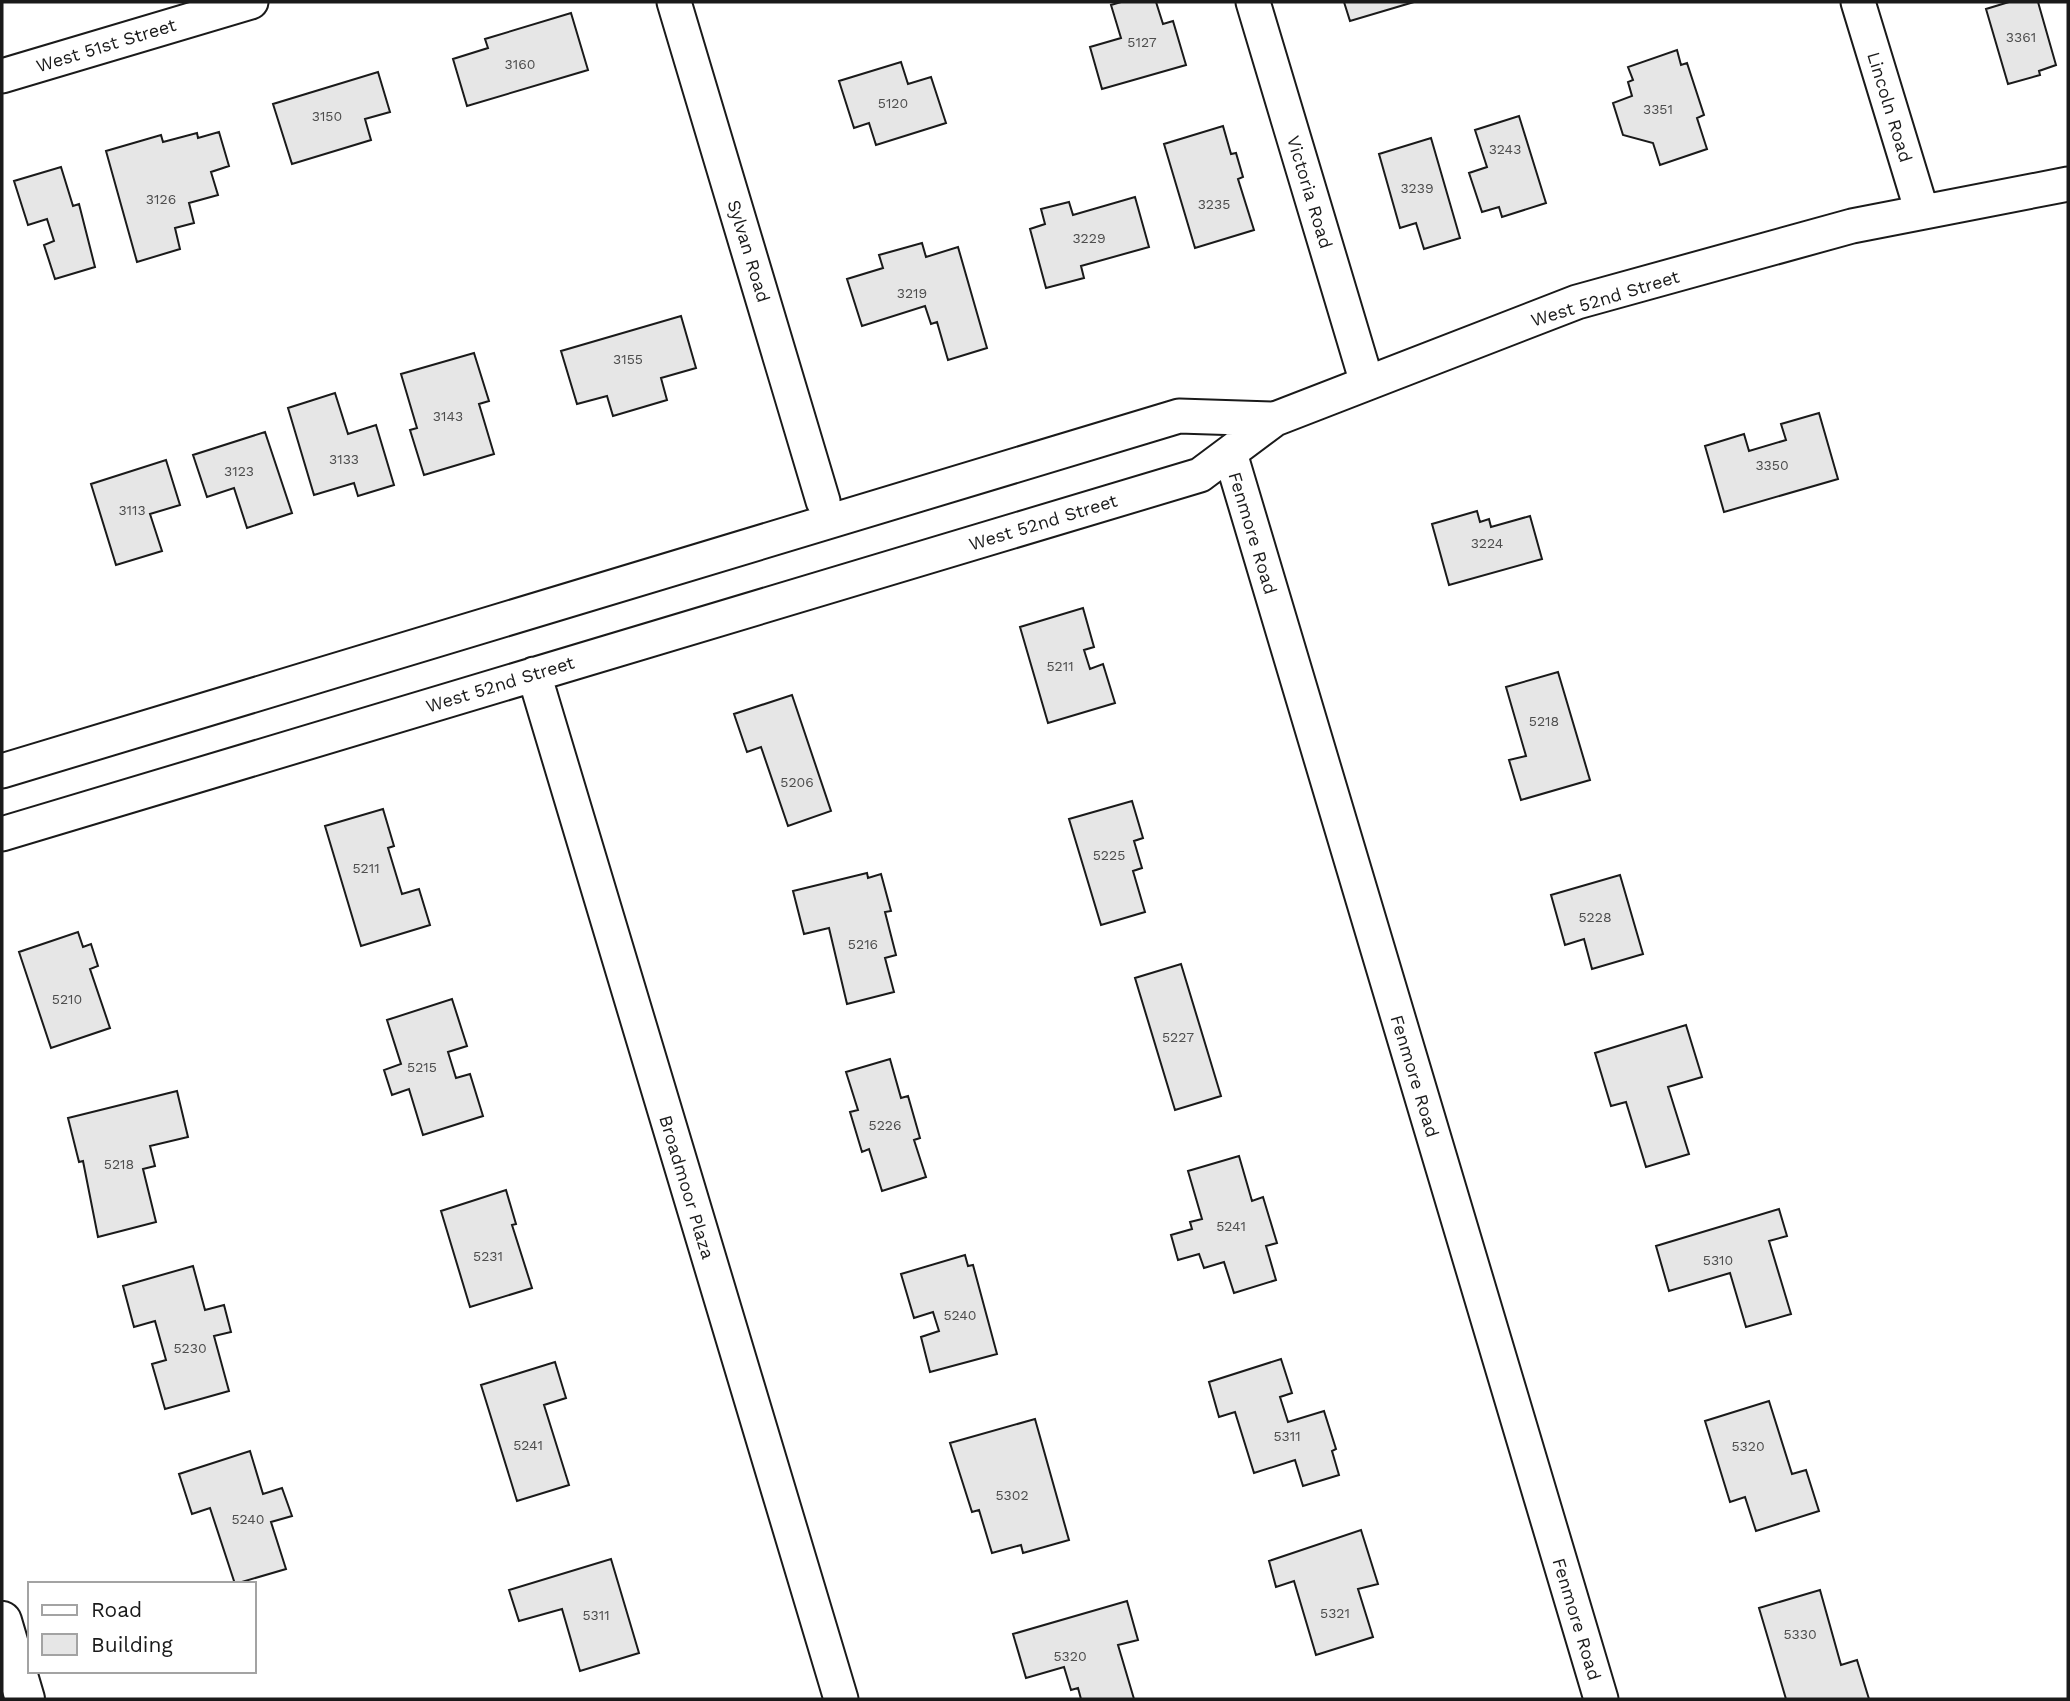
<svg xmlns="http://www.w3.org/2000/svg" width="2070" height="1701" font-family="'Work Sans',sans-serif">
<style>
.building{fill:#e6e6e6;stroke:#1a1a1a;stroke-width:2}
.lines{fill:none;stroke-linecap:round;stroke-linejoin:round}
.street-casing{stroke:#1a1a1a;stroke-width:37}
.secondary-casing{stroke:#1a1a1a;stroke-width:42}
.street{stroke:#fff;stroke-width:33}
.secondary{stroke:#fff;stroke-width:38}
.labels{text-anchor:middle;dominant-baseline:central;stroke-width:5;stroke-linejoin:round;paint-order:stroke}
.number-label{font-size:14px;fill:#4d4d4d}
.street-label{font-size:18px;fill:#1a1a1a;stroke:#fff}
</style>
<rect width="100%" height="100%" fill="#fff"/>
<path class="building" d="M1121,2H1156L1163,24L1173,21L1186,65L1102,89L1090,47L1121,38L1111,5Z
M1344,2H1414L1350,21Z
M2009,2H2038L2056,65L2039,71L2040,75L2008,84L1986,9Z
M571,13L588,70L467,106L453,59L488,48L485,39Z
M1677,50L1681,65L1687,63L1704,115L1697,118L1707,149L1660,165L1653,143L1623,135L1613,103L1632,96L1628,82L1633,80L1628,67Z
M901,62L908,84L931,77L946,123L876,145L869,123L854,128L839,81Z
M378,72L390,112L365,119L371,140L292,164L273,104Z
M1519,116L1546,203L1502,217L1499,207L1482,212L1469,173L1487,167L1475,130Z
M1223,126L1231,154L1236,153L1243,177L1238,179L1254,230L1195,248L1164,144Z
M219,132L229,166L211,172L218,195L189,203L194,223L175,228L180,249L137,262L106,151L161,135L163,142L197,133L198,138Z
M1431,138L1460,238L1424,249L1416,223L1400,228L1379,154Z
M61,167L73,206L79,204L95,267L55,279L44,245L54,241L47,219L28,225L14,181Z
M1135,197L1149,247L1081,266L1084,278L1046,288L1030,229L1045,224L1041,209L1069,202L1073,215Z
M922,243L926,257L958,247L987,348L948,360L937,322L931,324L925,306L862,326L847,279L883,268L879,255Z
M681,316L696,368L661,378L667,400L613,416L607,396L577,404L561,351Z
M474,353L489,401L479,404L494,454L424,475L410,430L417,428L401,374Z
M335,393L348,434L376,425L394,485L358,496L354,483L314,495L288,408Z
M1819,413L1838,479L1724,512L1705,446L1744,434L1749,451L1786,440L1781,424Z
M265,432L292,513L247,528L234,488L207,497L193,455Z
M166,460L180,505L150,514L162,551L116,565L91,484Z
M1477,511L1480,522L1489,519L1491,527L1530,516L1542,559L1449,585L1432,524Z
M1083,608L1094,647L1084,650L1090,669L1103,664L1115,703L1048,723L1020,627Z
M1558,672L1590,780L1521,800L1509,760L1526,756L1506,687Z
M792,695L831,811L788,826L761,747L747,752L734,714Z
M1132,801L1143,838L1134,841L1142,868L1133,871L1145,912L1101,925L1069,819Z
M383,809L394,846L388,848L402,894L419,889L430,925L361,946L325,826Z
M867,873L868,878L881,874L891,911L885,912L896,955L885,958L894,992L847,1004L829,928L804,934L793,891Z
M1620,875L1643,954L1592,969L1584,939L1565,945L1551,895Z
M78,932L83,947L91,944L98,966L90,969L110,1028L51,1048L19,952Z
M1181,964L1221,1096L1175,1110L1135,978Z
M452,999L467,1046L448,1052L456,1078L470,1074L483,1116L423,1135L409,1089L392,1095L384,1070L401,1064L387,1020Z
M1686,1025L1702,1077L1668,1087L1689,1154L1646,1167L1626,1102L1611,1106L1595,1053Z
M890,1059L901,1098L908,1096L920,1138L914,1140L926,1177L882,1191L869,1149L862,1152L850,1112L858,1110L846,1072Z
M177,1091L188,1137L150,1146L155,1166L143,1169L156,1222L98,1237L83,1161L79,1162L68,1118Z
M1239,1156L1252,1201L1263,1197L1277,1243L1266,1246L1276,1280L1234,1293L1224,1262L1204,1268L1199,1254L1178,1260L1171,1235L1192,1229L1190,1222L1202,1219L1188,1171Z
M506,1190L516,1224L512,1225L532,1288L470,1307L441,1211Z
M1779,1209L1787,1236L1769,1241L1791,1314L1746,1327L1730,1273L1669,1291L1656,1246Z
M965,1255L968,1266L973,1265L997,1354L930,1372L921,1337L939,1331L933,1312L914,1318L901,1274Z
M193,1266L205,1310L224,1305L231,1332L214,1336L229,1391L165,1409L152,1364L166,1360L155,1321L134,1327L123,1286Z
M1281,1359L1292,1393L1280,1397L1288,1422L1324,1411L1336,1449L1332,1451L1339,1475L1303,1486L1295,1460L1254,1473L1235,1412L1219,1417L1209,1382Z
M555,1362L566,1398L544,1405L569,1485L517,1501L481,1385Z
M1769,1401L1792,1474L1806,1470L1819,1511L1756,1531L1745,1497L1730,1502L1705,1421Z
M1035,1419L1069,1540L1023,1553L1021,1545L992,1553L979,1510L972,1512L950,1443Z
M250,1451L263,1494L282,1488L292,1516L271,1522L286,1569L235,1584L210,1508L192,1514L179,1474Z
M1361,1530L1378,1584L1358,1589L1373,1637L1316,1655L1294,1581L1276,1587L1269,1561Z
M611,1559L639,1653L580,1671L562,1609L519,1621L509,1590Z
M1820,1590L1841,1665L1857,1660L1869,1699H1786L1759,1608Z
M1127,1601L1138,1640L1118,1645L1134,1699H1081L1078,1688L1071,1690L1064,1667L1026,1678L1013,1634Z"/>
<g class="lines">
<g class="street-casing">
<path id="street" d="M674,2L823,501
M1253,2L1367,383
M1858,2L1922,212
M2,76L251,2
M1230,453L1601,1699
M534,674L841,1699
M2,771L1179,416L1275,419
M2,834L1200,475L1275,419L1577,302L1852,226L2068,184"/>
</g>
<g class="secondary-casing">
<path id="secondary" d="M2,1621L25,1699"/>
</g>
<use href="#street" class="street"/>
<use href="#secondary" class="secondary"/>
</g>
<g class="labels">
<g class="number-label">
<text x="2021" y="37">3361</text>
<text x="1142" y="42">5127</text>
<text x="520" y="64">3160</text>
<text x="893" y="103">5120</text>
<text x="1658" y="109">3351</text>
<text x="327" y="116">3150</text>
<text x="1505" y="149">3243</text>
<text x="1417" y="188">3239</text>
<text x="161" y="199">3126</text>
<text x="1214" y="204">3235</text>
<text x="1089" y="238">3229</text>
<text x="912" y="293">3219</text>
<text x="628" y="359">3155</text>
<text x="448" y="416">3143</text>
<text x="344" y="459">3133</text>
<text x="1772" y="465">3350</text>
<text x="239" y="471">3123</text>
<text x="132" y="510">3113</text>
<text x="1487" y="543">3224</text>
<text x="1060" y="666">5211</text>
<text x="1544" y="721">5218</text>
<text x="797" y="782">5206</text>
<text x="1109" y="855">5225</text>
<text x="366" y="868">5211</text>
<text x="1595" y="917">5228</text>
<text x="863" y="944">5216</text>
<text x="67" y="999">5210</text>
<text x="1178" y="1037">5227</text>
<text x="422" y="1067">5215</text>
<text x="885" y="1125">5226</text>
<text x="119" y="1164">5218</text>
<text x="1231" y="1226">5241</text>
<text x="488" y="1256">5231</text>
<text x="1718" y="1260">5310</text>
<text x="960" y="1315">5240</text>
<text x="190" y="1348">5230</text>
<text x="1287" y="1436">5311</text>
<text x="528" y="1445">5241</text>
<text x="1748" y="1446">5320</text>
<text x="1012" y="1495">5302</text>
<text x="248" y="1519">5240</text>
<text x="1335" y="1613">5321</text>
<text x="596" y="1615">5311</text>
<text x="1800" y="1634">5330</text>
<text x="1070" y="1656">5320</text>
</g>
<g class="street-label">
<text transform="translate(106 45) rotate(-17)">West 51st Street</text>
<text transform="translate(1890 107) rotate(73)">Lincoln Road</text>
<text transform="translate(1310 192) rotate(73)">Victoria Road</text>
<text transform="translate(749 251) rotate(73)">Sylvan Road</text>
<text transform="translate(1605 298) rotate(-17)">West 52nd Street</text>
<text transform="translate(1043 522) rotate(-17)">West 52nd Street</text>
<text transform="translate(1253 533) rotate(73)">Fenmore Road</text>
<text transform="translate(500 684) rotate(-17)">West 52nd Street</text>
<text transform="translate(1415 1076) rotate(73)">Fenmore Road</text>
<text transform="translate(687 1187) rotate(73)">Broadmoor Plaza</text>
<text transform="translate(1577 1619) rotate(73)">Fenmore Road</text>
</g>
</g>
<rect width="2070" height="1701" fill="none" stroke="#1a1a1a" stroke-width="7"/>
<rect x="28" y="1582" width="228" height="91" fill="#ffffff" stroke="#a3a3a3" stroke-width="2"/>
<rect x="42" y="1605" width="35" height="10" fill="#ffffff" stroke="#a3a3a3" stroke-width="2"/>
<text x="91" y="1617" font-size="21" fill="#1a1a1a">Road</text>
<rect x="42" y="1634" width="35" height="21" fill="#e6e6e6" stroke="#a3a3a3" stroke-width="2"/>
<text x="91" y="1652" font-size="21" fill="#1a1a1a">Building</text>
</svg>
